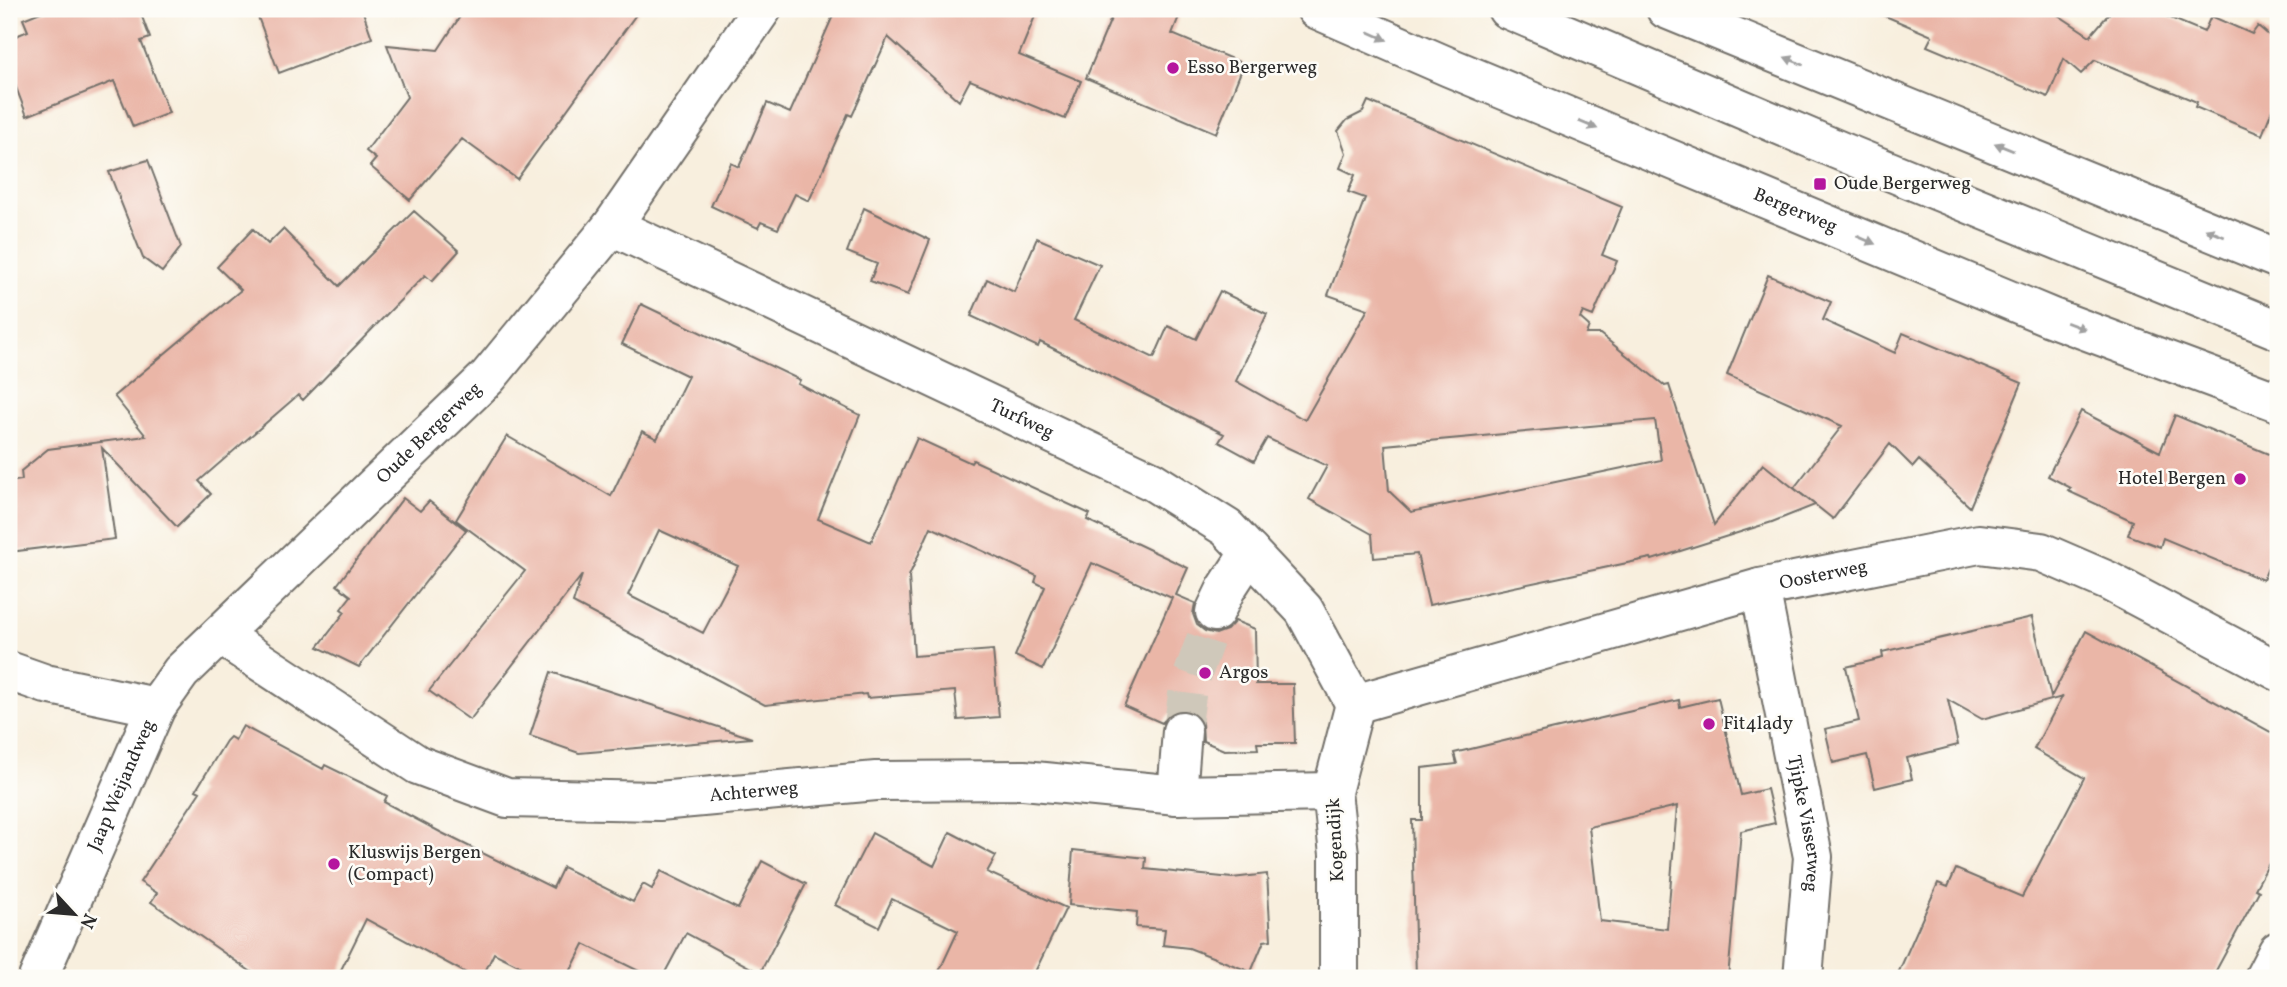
<svg xmlns="http://www.w3.org/2000/svg" width="2287" height="987" font-family="Vollkorn,serif">
<style>
.building{fill:#eab6a7;fill-rule:evenodd}
.lines{fill:none;stroke-linecap:round;stroke-linejoin:round}
.minor-tunnel{stroke:#cfc8ba;stroke-width:38;stroke-dasharray:38 19;stroke-linecap:butt}
.minor-casing{stroke:#73706a;stroke-width:42}
.major-casing{stroke:#73706a;stroke-width:42}
.minor{stroke:#fff;stroke-width:38}
.major{stroke:#fff;stroke-width:38}
.oneway{fill:#a0a0a0}
.poi-dot{fill:#b5179e;stroke:#fdfcf7;stroke-width:2.5}
.labels{text-anchor:middle;dominant-baseline:central;stroke-width:5;stroke-linejoin:round;paint-order:stroke}
.poi-label{font-size:19px;fill:#2b2b2b;stroke:#fdfcf7;text-anchor:start}
.street-label{font-size:19px;fill:#2b2b2b;stroke:#fdfcf7}
</style>
<rect width="100%" height="100%" fill="#fdfcf7"/>
<filter id="ink" filterUnits="userSpaceOnUse"><feTurbulence type="fractalNoise" baseFrequency=".0143" numOctaves="2"/><feDisplacementMap in="SourceGraphic" scale="14" xChannelSelector="R" yChannelSelector="G"/><feConvolveMatrix kernelMatrix="1 2 1 2 8 2 1 2 1" color-interpolation-filters="sRGB"/></filter>
<filter id="wash" filterUnits="userSpaceOnUse"><feTurbulence type="fractalNoise" baseFrequency=".00686" numOctaves="4" result="noise"/><feDisplacementMap in="SourceGraphic" scale="28" xChannelSelector="R" yChannelSelector="G"/><feGaussianBlur stdDeviation="1.57" result="paint"/><feColorMatrix in="noise" values="0 0 0 0 0 0 0 0 0 0 0 0 0 0 0 0 0 1.4 0 .05"/><feComposite in="paint" operator="in"/></filter>
<g filter="url(#wash)">
<rect width="100%" height="100%" fill="#f8efde"/>
<g id="blocks">
<path class="building" d="M48,9H139L150,38L141,41L169,113L133,127L114,81L27,116L9,69V39L28,31L23,19Z
M255,9H362L372,38L279,73Z
M465,9H640L517,179L462,139L410,200L370,166L376,159L366,151L407,97L387,45L438,50Z
M836,9H1038L1019,55L1081,81L1065,119L970,80L959,101L888,37L852,116L848,114L809,201L795,194L778,229L761,222L758,228L711,206L731,163L739,167L767,103L790,113Z
M1115,9H1182L1172,34L1244,64L1216,133L1086,78Z
M1869,9H2049L2090,36L2113,9H2149L2204,32L2211,16L2252,34L2258,26L2278,43V95L2262,135L2195,107L2197,102L2095,60L2081,74L2064,59L2048,97L1927,46L1932,36Z
M1368,101L1622,207L1602,255L1617,261L1593,316L1583,312L1580,318L1589,326L1586,334H1600L1665,386L1669,385L1714,525L1763,464L1815,505L1772,522L1652,560L1651,558L1429,605L1417,554L1374,558L1372,534L1309,499L1327,466L1267,438L1254,461L1219,442L1224,434L1040,342L1038,347L971,316L987,279L1014,292L1037,238L1100,265L1074,320L1154,358L1168,326L1196,339L1220,291L1267,314L1236,381L1305,420L1368,309L1328,295L1365,198L1348,192L1355,175L1340,168L1346,153L1338,131L1347,120L1363,112ZM1655,420L1661,460L1411,512L1389,491L1385,445Z
M148,160L181,247L162,272L143,258L109,172Z
M864,208L930,240L908,295L870,281L877,264L847,252Z
M414,211L459,251L432,281L425,275L303,400L298,395L199,481L211,494L177,527L102,448L115,539L9,552V482L22,480L21,471L48,449L146,436L114,396L241,290L217,267L253,229L268,244L283,229L339,286Z
M1768,275L1831,302L1823,320L1895,353L1903,333L2022,383L1970,507L1919,460L1913,467L1890,444L1833,519L1794,488L1842,426L1727,375Z
M641,304L800,380L798,384L860,415L818,519L871,542L917,438L971,463L973,460L1090,514L1087,520L1188,568L1176,595L1195,603L1193,614L1197,625L1205,631L1216,634L1227,630L1235,621L1255,629L1256,684H1293L1295,743H1257L1258,749L1224,750L1203,741L1202,722L1194,713L1184,709L1173,711L1162,723L1124,706L1172,598L1092,563L1043,669L1015,656L1045,587L1035,582L1037,576L931,527L909,576L914,656L993,650L999,717L958,720L955,691L867,698L866,694L765,705L573,603L582,575L470,720L429,691L525,571L456,520L507,436L611,496L642,431L657,439L688,376L622,344ZM659,530L738,566L703,633L628,595Z
M2081,411L2160,452L2175,415L2278,458V544L2263,580L2163,538L2160,547L2128,535L2133,521L2068,491L2071,488L2048,476Z
M403,498L420,511L429,501L466,530L359,667L318,647L345,612L341,609L351,596L337,585Z
M2032,617L2051,697L2086,631L2278,736V847L2255,889L2259,891L2212,978H1896L1938,883L1948,887L1956,869L2022,897L2084,778L2034,749L2062,697L1982,719L1948,700L1958,745L1907,758L1912,779L1875,788L1867,755L1833,763L1825,729L1859,721L1846,667L1883,658L1882,652Z
M551,672L752,738L579,753L530,736Z
M1718,698L1741,795L1767,789L1775,823L1741,831L1728,978H1416L1412,820H1422V768L1457,764L1454,753L1529,735L1679,700L1680,707ZM1677,806L1667,929L1600,921L1589,827Z
M243,726L323,769L325,765L372,788L387,796L384,802L442,833L553,888L563,867L633,902L643,884L652,889L661,871L738,909L762,861L806,884L760,973L686,933L662,978H653L584,944L567,978H544L494,953L482,978H475L366,919L337,978H260L151,902L157,893L140,882L200,792L196,790L226,741L230,737L235,740Z
M950,832L996,856L987,872L1066,908L1032,978H936L958,931L892,899L879,927L835,905L872,833L934,866Z
M1073,850L1146,858L1145,869L1232,878L1267,874L1271,940L1264,941L1251,972L1189,948L1163,945L1165,929L1136,927L1137,912L1069,905Z"/>
</g>
</g>
<g filter="url(#ink)">
<use href="#blocks" fill-opacity="0" stroke="#73706a" stroke-width="2"/>
<g class="lines">
<path class="minor-tunnel" d="M1182,731L1188,688L1215,612"/>
<g class="minor-casing">
<g id="minor">
<path id="s1" d="M1316,9L1449,67L2050,317L2278,402"/>
<path d="M1666,9L2278,259"/>
<path id="s2" d="M612,226L1152,481L1227,528L1304,610L1355,704"/>
<path id="s3" d="M1760,588L1813,857L1803,978"/>
<path d="M1215,612L1226,589L1250,552"/>
<path id="s4" d="M220,635L418,765L507,798L659,801L876,781L1024,780L1177,795L1332,792"/>
<path id="s5" d="M9,671L46,684L156,707L181,672L488,377L612,226L762,9"/>
<path id="s6" d="M1355,704L1760,588L1979,544L2041,552L2108,581L2278,671"/>
<path d="M1177,795L1182,731"/>
<path id="s7" d="M38,978L156,707"/>
<path d="M1339,978V854L1332,792L1355,704"/>
<path d="M2264,978L2278,951"/>
</g>
</g>
<g class="major-casing">
<path id="major" d="M1507,9L1838,150L2278,330"/>
</g>
<use href="#minor" class="minor"/>
<use href="#major" class="major"/>
</g>
<defs><path id="oneway-solid" d="M-6-.8H1V-3.2L6.5 0L1 3.2V.8H-6Z" transform="scale(1.75)"/></defs>
<g class="oneway">
<use href="#oneway-solid" transform="translate(1378 36) rotate(24)"/>
<use href="#oneway-solid" transform="translate(1794 61) rotate(-158)"/>
<use href="#oneway-solid" transform="translate(1588 125) rotate(22)"/>
<use href="#oneway-solid" transform="translate(2004 147) rotate(-158)"/>
<use href="#oneway-solid" transform="translate(2215 233) rotate(-158)"/>
<use href="#oneway-solid" transform="translate(1866 240) rotate(23)"/>
<use href="#oneway-solid" transform="translate(2076 326) rotate(21)"/>
</g>
</g>
<g class="poi-dot">
<circle cx="1173" cy="68" r="7"/>
<rect x="1813" y="177" width="14" height="14" rx="3.5"/>
<circle cx="2240" cy="479" r="7"/>
<circle cx="1205" cy="673" r="7"/>
<circle cx="1709" cy="724" r="7"/>
<circle cx="334" cy="864" r="7"/>
</g>
<g class="labels">
<g class="poi-label">
<text x="1187" y="68">Esso Bergerweg</text>
<text x="1834" y="184">Oude Bergerweg</text>
<text x="2226" y="479" text-anchor="end">Hotel Bergen</text>
<text x="1219" y="673">Argos</text>
<text x="1723" y="724">Fit4lady</text>
<text x="348" y="853">Kluswijs Bergen<tspan x="348" dy="22">(Compact)</tspan></text>
</g>
<g class="street-label">
<text stroke="none"><textPath href="#s1" startOffset="520">Bergerweg</textPath></text>
<text stroke="none"><textPath href="#s2" startOffset="453">Turfweg</textPath></text>
<text stroke="none"><textPath href="#s5" startOffset="539">Oude Bergerweg</textPath></text>
<text stroke="none"><textPath href="#s6" startOffset="486">Oosterweg</textPath></text>
<text stroke="none"><textPath href="#s7" startOffset="210">Jaap Weijandweg</textPath></text>
<text stroke="none"><textPath href="#s4" startOffset="579">Achterweg</textPath></text>
<text stroke="none"><textPath href="#s3" startOffset="240">Tjipke Visserweg</textPath></text>
<text transform="translate(1336 840) rotate(-93)">Kogendijk</text>
</g>
</g>
<rect width="2287" height="987" fill="none" stroke="#fdfcf7" stroke-width="35"/>
<g transform="translate(74 914) rotate(116)" stroke="#fdfcf7" stroke-width="5" paint-order="stroke">
<path d="M0-5L12 26L0 18L-12 26Z" fill="#2b2b2b"/>
<text y="-10" font-size="19" font-weight="bold" text-anchor="middle" fill="#2b2b2b">N</text>
</g>
</svg>
